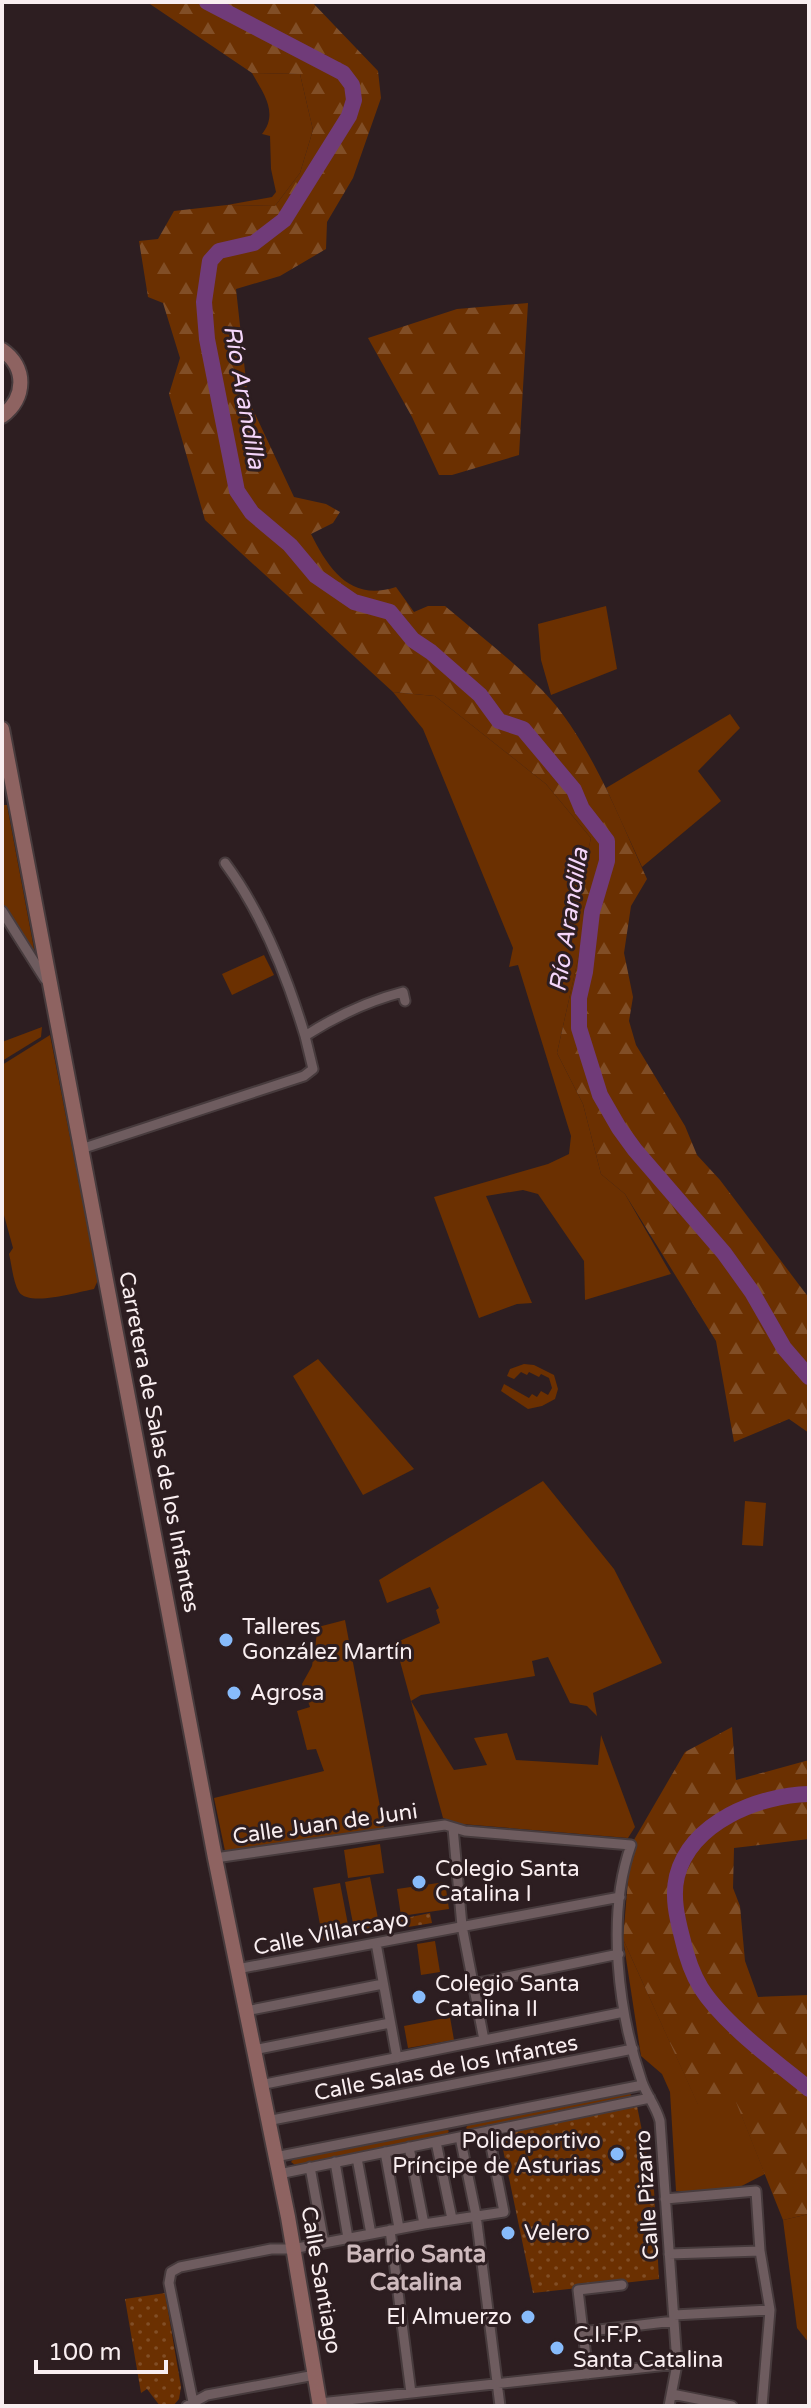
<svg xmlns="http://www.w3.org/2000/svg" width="811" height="2408" font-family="'Varela Round',sans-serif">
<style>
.green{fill:#6b3001}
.forest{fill:url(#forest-firs)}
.park{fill:url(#park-dots)}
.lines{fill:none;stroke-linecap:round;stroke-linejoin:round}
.river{stroke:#703b79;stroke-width:16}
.street-casing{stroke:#473b3d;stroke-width:13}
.secondary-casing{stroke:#473b3d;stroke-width:18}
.street{stroke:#6e5c5f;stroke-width:9}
.secondary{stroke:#8e6361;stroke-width:14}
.poi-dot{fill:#87bbfb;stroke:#2d1e21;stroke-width:3}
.labels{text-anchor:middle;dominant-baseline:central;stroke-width:6;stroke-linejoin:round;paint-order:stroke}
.street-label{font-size:22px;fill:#f9eef0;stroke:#2d1e21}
.poi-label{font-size:22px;fill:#f9eef0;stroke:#2d1e21;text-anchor:start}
.water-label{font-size:24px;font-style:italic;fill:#f5d6fa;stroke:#2d1e21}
.neighbourhood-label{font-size:24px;font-weight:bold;fill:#cebabd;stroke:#2d1e21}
</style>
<defs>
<pattern id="forest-firs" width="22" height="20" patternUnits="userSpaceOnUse" patternTransform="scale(2)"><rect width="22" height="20" fill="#6b3001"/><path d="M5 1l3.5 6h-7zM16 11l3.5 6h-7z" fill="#814e26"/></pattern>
<pattern id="park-dots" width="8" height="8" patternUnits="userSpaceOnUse" patternTransform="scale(2)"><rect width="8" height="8" fill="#6b3001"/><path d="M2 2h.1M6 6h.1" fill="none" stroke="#814e26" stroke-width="1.8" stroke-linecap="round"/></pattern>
</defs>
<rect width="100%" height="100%" fill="#2d1e21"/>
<path class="green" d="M252,73L300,74L313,130L300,173L275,206L227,205L272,197L276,192L271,169L270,136L262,134C279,113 263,93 252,73Z
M606,606L617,669L551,695L541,660L538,624Z
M393,692L435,696L546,784L591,838L581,881L585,928L557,1053L583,1104L601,1174L625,1194L671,1274L585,1300L584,1261L538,1194L523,1190L486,1196L532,1303L517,1304L479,1318L434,1197L548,1164L569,1154L571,1136L518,965L509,967L513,948L423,729Z
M730,714L740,728L698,771L721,801L642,867L606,788Z
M2,805H7L35,954L2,906Z
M264,955L274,975L232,995L222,974Z
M42,1027L41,1037L2,1061V1042Z
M50,1035L98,1280L94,1289C78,1292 29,1307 19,1292C13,1282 12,1266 9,1254L13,1248L2,1208V1065Z
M318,1359L414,1469L363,1495L293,1376Z
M524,1364L534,1365L554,1375L558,1389L555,1399L542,1406L528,1409L501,1391L504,1384L529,1398L532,1394L537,1397L541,1391L548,1395L552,1388L549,1378L541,1374L539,1377L529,1372L527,1375L521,1372L514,1379L507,1376L510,1369Z
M543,1481L614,1569L662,1663L593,1693L597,1716L587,1706L570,1703L548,1657L532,1661L535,1676L421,1695L411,1701L454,1770L487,1765L474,1738L507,1733L516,1760L598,1765L601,1735L635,1827L628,1838L462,1824L443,1818L395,1643L440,1623L436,1610L439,1608L430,1587L387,1603L379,1580Z
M745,1501L766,1503L763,1546L742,1545Z
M345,1620L384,1828L225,1851L214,1798L324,1771L316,1749L307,1750L297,1711L310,1707L302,1684L312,1666L318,1627Z
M380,1844L384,1873L348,1878L344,1850Z
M370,1877L380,1929L355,1934L345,1882Z
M445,1882L449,1909L401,1916L397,1889Z
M340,1883L350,1935L323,1940L313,1888Z
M623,1939L698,2104L736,2101L765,2174L728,2193L676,2191L670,2092L662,2074L641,2056Z
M435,1941L440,1972L421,1975L417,1944Z
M450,2017L454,2040L408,2048L404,2026Z
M629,2092L633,2098L470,2131L466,2128L469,2123Z
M445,2128L449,2131L446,2136L295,2165L291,2162L294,2158Z
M809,2214V2343L797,2328L783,2220Z"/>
<path class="forest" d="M147,2H312L378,71L381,98L353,178L327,222L326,249L280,276L236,289L248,399L294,497L326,504L340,512L333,523L311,534C329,570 351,602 396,587L414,612L428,606H445C478,634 513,661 543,691C589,738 620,820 647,879L631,906L624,953L633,997L629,1021L636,1045L685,1126L697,1155L720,1180L809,1298V1433L789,1419L734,1442L716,1341L625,1194L601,1174L583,1104L557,1053L585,928L581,881L591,838L546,784L435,696L393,692L205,520L169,394L180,358L163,303L148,297L139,241L158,239L174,211L227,205L275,206L300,173L313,130L300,74L252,73Z
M528,303L519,455L452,475H439L412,417L368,338L457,309Z
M732,1727L736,1780L809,1760V1839L734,1848L733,1888L740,1906L745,1961L758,1997L809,1995V2214L783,2220L736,2102L698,2105L623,1939L631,1845L685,1752Z"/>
<path class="park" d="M430,1913L432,1923L402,1928L401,1919Z
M637,2106L654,2190L659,2279L533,2293L500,2135Z
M165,2293L181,2387L179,2399L173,2406H160L147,2389L141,2393L125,2299Z"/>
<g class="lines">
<path class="river" d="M207,2L343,73L352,85L354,100L349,116L284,220L254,243L219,251L210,261L204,302L207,339L237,491L252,513L290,545L316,576L354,602L390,612L413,640L431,652L480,695L499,721L523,729L574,790L582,809L607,841V861L592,912L585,972L579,998V1028L600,1095L619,1128L635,1150L724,1253L752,1292L784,1348L809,1377
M809,1794C759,1795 691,1822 677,1876C672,1896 677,1918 682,1937C686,1955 691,1972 701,1988C724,2024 776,2062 809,2089"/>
<g class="street-casing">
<path id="street" d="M225,863C263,914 287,976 305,1036
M2,911L45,979
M81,1149L304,1076L313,1069L305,1036C336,1016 368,1001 403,992L405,1001
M453,1828L462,1926L484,2040
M215,1858L445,1825L465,1831L631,1845C606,1915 618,2012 642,2082C647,2096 656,2106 660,2121L677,2364L669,2406
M376,1943L397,2058
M237,1969L620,1897
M473,1984L619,1954
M246,2011L383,1984
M253,2050L390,2023
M260,2085L624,2012
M267,2121L633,2049
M460,2137L476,2215L500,2406
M436,2142L452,2219
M409,2147L424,2224
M385,2152L399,2228
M275,2157L643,2085
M357,2158L371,2234
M335,2162L348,2238
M310,2167L324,2243
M279,2174L650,2098
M665,2199L756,2191L760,2251L770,2310L762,2406
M390,2230L411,2393
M669,2254L760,2251
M674,2315L770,2310
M582,2332L674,2321
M588,2374L578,2290L622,2285
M672,2394L732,2406
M193,2402L169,2283L171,2272L180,2267L271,2249H292L424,2224L504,2212L488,2131
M320,2403L677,2364
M187,2406L207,2395L315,2375"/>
</g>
<g class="secondary-casing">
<path id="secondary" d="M2,350C27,367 26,398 2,416
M2,729L215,1858L288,2217L320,2406"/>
</g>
<use href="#street" class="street"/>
<use href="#secondary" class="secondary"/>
</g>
<g class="poi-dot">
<circle cx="226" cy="1640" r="8"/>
<circle cx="234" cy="1693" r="8"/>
<circle cx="419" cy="1882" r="8"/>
<circle cx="419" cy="1997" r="8"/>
<circle cx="617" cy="2154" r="8"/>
<circle cx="508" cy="2233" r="8"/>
<circle cx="528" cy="2317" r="8"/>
<circle cx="557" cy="2348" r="8"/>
</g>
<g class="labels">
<g class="street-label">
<text transform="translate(159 1442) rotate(79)">Carretera de Salas de los Infantes</text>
<text transform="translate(325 1824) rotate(-8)">Calle Juan de Juni</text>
<text transform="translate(331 1933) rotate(-11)">Calle Villarcayo</text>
<text transform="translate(446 2068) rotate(-11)">Calle Salas de los Infantes</text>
<text transform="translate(647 2195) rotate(-94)">Calle Pizarro</text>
<text transform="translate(321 2280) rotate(80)">Calle Santiago</text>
</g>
<g class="poi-label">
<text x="242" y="1627">Talleres<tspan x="242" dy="25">González Martín</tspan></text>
<text x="250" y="1693">Agrosa</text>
<text x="435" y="1869">Colegio Santa<tspan x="435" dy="25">Catalina I</tspan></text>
<text x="435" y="1984">Colegio Santa<tspan x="435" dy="25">Catalina II</tspan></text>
<text x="601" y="2141" text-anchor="end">Polideportivo<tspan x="601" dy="25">Príncipe de Asturias</tspan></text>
<text x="524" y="2233">Velero</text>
<text x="512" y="2317" text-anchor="end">El Almuerzo</text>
<text x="573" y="2335">C.I.F.P.<tspan x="573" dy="25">Santa Catalina</tspan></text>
</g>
<g class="water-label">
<text transform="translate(244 397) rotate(80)">Río Arandilla</text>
<text transform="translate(569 920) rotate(-81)">Río Arandilla</text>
</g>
<g class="neighbourhood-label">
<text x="416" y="2254">Barrio Santa<tspan x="416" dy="28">Catalina</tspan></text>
</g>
</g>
<rect width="811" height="2408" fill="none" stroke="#f9eef0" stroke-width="8"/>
<path d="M36 2360v12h130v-12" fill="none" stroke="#f9eef0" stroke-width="4"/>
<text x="48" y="2360" font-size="24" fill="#f9eef0" stroke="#2d1e21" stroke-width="6" paint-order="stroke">100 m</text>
</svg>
